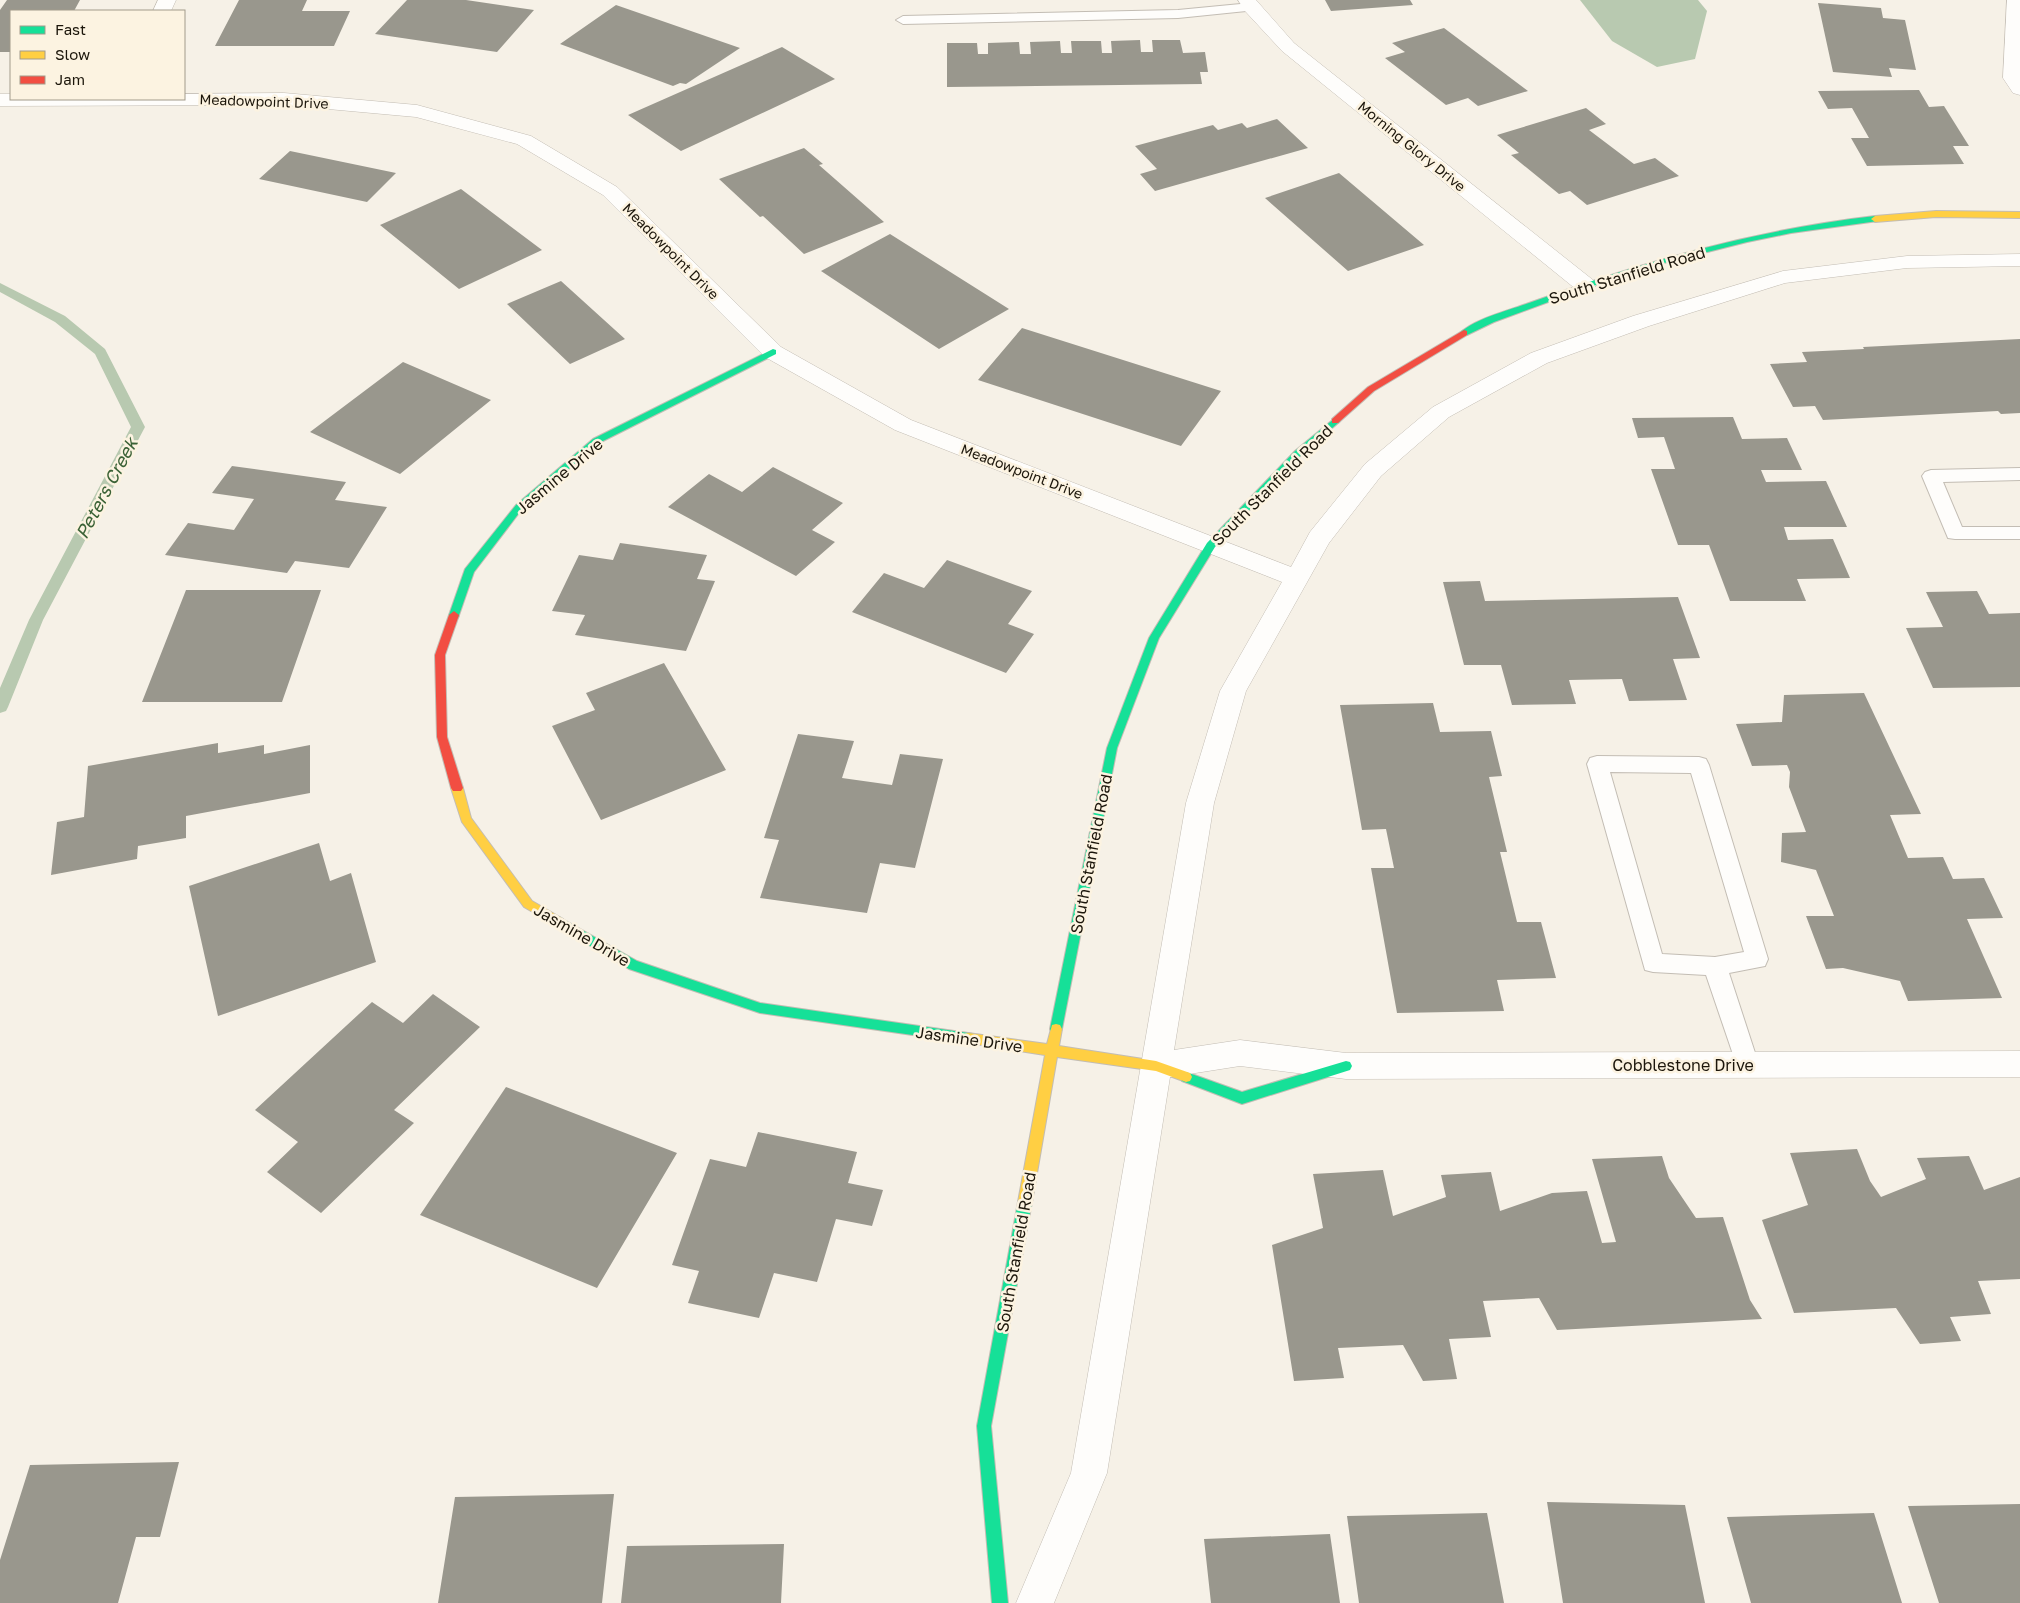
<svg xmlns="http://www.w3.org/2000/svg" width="2020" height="1603" font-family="'Golos Text',sans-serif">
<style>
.water{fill:#b8c9b0}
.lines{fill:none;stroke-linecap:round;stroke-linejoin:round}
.stream{fill:#b8c9b0;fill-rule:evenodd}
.building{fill:#99978d}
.lane-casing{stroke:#c3bdb4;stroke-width:2}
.street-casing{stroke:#c3bdb4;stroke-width:1}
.fast-casing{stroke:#c3bdb4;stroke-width:2}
.slow-casing{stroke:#c3bdb4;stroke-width:2}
.jam-casing{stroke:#c3bdb4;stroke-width:2}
.lane{fill:#fefdfb;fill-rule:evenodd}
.street{fill:#fefdfb;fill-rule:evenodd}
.fast{fill:#16e098;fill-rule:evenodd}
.slow{fill:#ffcf43;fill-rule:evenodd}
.jam{fill:#f24e42;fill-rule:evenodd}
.labels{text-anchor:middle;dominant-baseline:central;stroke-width:5;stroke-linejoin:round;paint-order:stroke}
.far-street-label{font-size:14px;fill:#1c160b;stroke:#fcf3e1}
.street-label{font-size:16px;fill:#1c160b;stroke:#fcf3e1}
.water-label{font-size:18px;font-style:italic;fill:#3b6236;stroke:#fcf3e1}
</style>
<rect width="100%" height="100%" fill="#f6f1e7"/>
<path class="water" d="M1580,0H1698L1707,11L1695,59L1657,67L1612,41Z"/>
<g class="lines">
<path class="stream" d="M0,283L65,316L105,349L145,427L43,620L8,707L6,711L0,713V688L29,620L131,427L95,354L55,322L0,292Z"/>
</g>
<path class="building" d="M7,0H80L74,11H11V52H0V10Z
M239,0H307L302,11H350L334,46H215Z
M407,0H466L534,10L497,52L375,34Z
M1325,0H1410L1413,5L1331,11Z
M1818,3L1881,8L1883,18L1905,20L1916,70L1889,68L1892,77L1833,72Z
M616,5L740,48L686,84L680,83L673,86L560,44Z
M1444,28L1528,91L1478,106L1468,98L1446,105L1385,58L1405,52L1392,43Z
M1140,40L1141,52H1153L1152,40H1180L1183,53L1205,52L1208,72H1200L1202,84L947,87V43H977L978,54H988V43L1019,42L1020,54H1031L1030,42L1060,41L1061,53H1072L1071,41H1101L1102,53H1112L1111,41Z
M782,47L835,79L681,151L628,115Z
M1919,90L1929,107L1944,106L1969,146H1953L1964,164L1867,166L1851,138H1869L1852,108L1828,109L1818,91Z
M1586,108L1606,124L1589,130L1634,164L1655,158L1679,176L1587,205L1570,191L1559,194L1511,155L1519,153L1497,135Z
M1277,119L1308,148L1155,191L1140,174L1157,169L1135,146L1213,125L1218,130L1242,123L1247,128Z
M804,148L823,164L819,165L884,222L804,254L763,216L760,217L719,179Z
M290,151L396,173L367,202L259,179Z
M1339,173L1424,245L1348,271L1265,198Z
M461,189L542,250L459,289L380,225Z
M890,234L1009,309L939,349L821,271Z
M561,281L625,339L570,364L507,304Z
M1022,328L1221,391L1181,446L978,380Z
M2020,339V413L2001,414L1998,411L1823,420L1815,406L1793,407L1770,364L1807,362L1802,352L1864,349L1863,347Z
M403,362L491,400L400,474L310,432Z
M1733,417L1742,439L1787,438L1802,470H1761L1766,482L1826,481L1847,527H1784L1788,540L1833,539L1850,578L1797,579L1806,601H1730L1709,545H1678L1651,469H1675L1664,437L1638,438L1632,418Z
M232,466L346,482L335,500L387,507L349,568L295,561L287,573L165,555L188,523L234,530L254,499L212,493Z
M773,467L843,503L812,530L835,542L796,576L668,507L709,474L742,492Z
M620,543L707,555L697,579L715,581L686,651L575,635L585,615L552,611L579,555L613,560Z
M947,560L1032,591L1008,624L1034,634L1006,673L852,612L884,573L924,588Z
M1480,581L1485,601L1678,597L1700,658L1673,659L1687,700L1629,701L1622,679L1569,680L1576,704L1512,705L1501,665H1464L1443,582Z
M186,590H321L282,702H142Z
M1977,591L1989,614L2020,613V687L1933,688L1906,628L1943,627L1926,592Z
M664,663L726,770L601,820L552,726L595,710L586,693Z
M1864,693L1921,814L1890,815L1908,858L1943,857L1953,879L1984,878L2003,918L1967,919L2002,998L1908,1001L1900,981L1843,968L1826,969L1806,916H1834L1816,870L1781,862L1782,833L1806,832L1789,787L1790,772L1787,765L1752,766L1736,724L1782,722L1784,695Z
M1433,703L1440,732L1491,731L1502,776L1489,777L1507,852H1500L1517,922H1541L1556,978L1497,980L1504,1011L1397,1013L1371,868H1394L1386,829L1362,830L1340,705Z
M798,734L854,741L842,778L892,785L900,754L943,759L915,868L880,863L867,913L760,898L779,840L764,838Z
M218,743V753L264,745V754L310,745V793L186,816V838L138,846L137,859L51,875L57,822L84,817L88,766Z
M319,843L330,881L351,873L376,962L218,1016L189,886Z
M433,994L480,1027L394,1110L414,1123L321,1213L267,1172L298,1142L255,1110L372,1002L403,1023Z
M506,1087L677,1153L597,1288L420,1215Z
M758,1132L857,1152L848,1183L883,1190L872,1226L836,1219L817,1282L774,1273L759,1318L688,1303L699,1271L672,1265L710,1159L746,1167Z
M1857,1149L1870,1181L1881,1197L1926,1179L1917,1158L1969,1156L1984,1190L2020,1177V1279L1978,1281L1991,1314L1950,1317L1961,1341L1920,1344L1896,1308L1794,1313L1762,1220L1808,1205L1790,1153Z
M1662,1156L1669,1178L1696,1218L1723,1217L1750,1300L1762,1319L1557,1330L1539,1298L1483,1301L1491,1337L1449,1339L1457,1379L1423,1381L1403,1345L1338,1348L1344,1378L1294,1381L1272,1245L1323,1228L1313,1174L1383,1170L1393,1216L1446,1197L1441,1175L1491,1172L1500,1211L1552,1193L1587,1191L1602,1243L1616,1242L1592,1159Z
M179,1462L160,1537H136L118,1603H0V1560L30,1465Z
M614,1494L602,1603H438L455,1497Z
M1547,1502L1685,1505L1705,1603H1563Z
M2020,1504V1603H1939L1908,1506Z
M1487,1513L1504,1603H1359L1347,1516Z
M1874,1513L1902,1603H1751L1727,1517Z
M1330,1534L1340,1603H1211L1204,1539Z
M784,1544L781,1603H621L627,1546Z"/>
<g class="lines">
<g class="lane-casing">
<path id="lane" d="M1251,3L1256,4L1258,7L1256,10L1178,18L903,24L896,20L903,16L1178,10Z
M2020,468V480L1943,482L1962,527H2020V539H1955L1948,538L1922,476L1925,472L1931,470Z
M1597,756L1699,757L1706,759L1709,765L1768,959L1765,966L1729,973L1759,1065L1755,1072L1747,1075L1739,1072L1706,975L1653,972L1645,970L1587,764L1590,758ZM1610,772L1691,773L1744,952L1715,957L1662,954Z"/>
</g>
<g class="street-casing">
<path id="street" d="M158,0H176L171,11H153Z
M1238,0H1256L1294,43L1593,280L1596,285L1593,290L1585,291L1577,290L1282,51L1245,11Z
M2007,0H2020V95L2013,93L2003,78Z
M284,93L417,105L531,136L617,187L781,347L911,420L1291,567L1310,532L1365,464L1433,407L1531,353L1633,316L1783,271L1907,256L2020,254V266L1907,268L1785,283L1649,326L1547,363L1449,417L1381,476L1329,543L1246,691L1214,803L1174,1050L1240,1040L1346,1053L2020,1051V1077L1346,1079L1240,1066L1170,1077L1107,1473L1054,1603H1016L1071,1473L1186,803L1220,691L1282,582L895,430L765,357L603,195L517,144L416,117L284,105L0,106V94H11V99H184V94Z"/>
</g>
<g class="fast-casing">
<path id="fast" d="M1875,216L1879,219L1878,221L1791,233L1747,242L1664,263L1581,290L1494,322L1467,335H1461L1460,333C1474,319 1510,310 1529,303C1642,262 1755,230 1875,216Z
M773,349L776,350V354L599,443L522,509L474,572L458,618H450L449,615L465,569L516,505L593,439Z
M1335,418L1340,421L1338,423L1301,455L1215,547L1159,638L1117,748L1062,1029L1060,1033L1056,1034L1052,1033L1050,1029L1107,748L1149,638L1207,543L1295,451Z
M559,917L637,961L760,1003L968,1033L972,1034L974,1038L972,1042L968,1043L760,1013L629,969L555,925L553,922L555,919Z
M1346,1061L1350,1062L1352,1066L1350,1070L1242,1104L1182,1081L1180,1077L1182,1073L1186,1072L1242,1092Z
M1025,1196L1030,1198L1032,1202L991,1426L1008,1603H992L977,1426L1018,1202L1020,1198Z"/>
</g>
<g class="slow-casing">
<path id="slow" d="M1936,211L2020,212V218L1936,217L1875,222L1871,219L1875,216Z
M457,784L461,785L463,788L471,818L532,901L563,919L565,922L563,925L559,927L555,925L524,907L462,822L451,788L453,785Z
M1056,1024L1060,1025L1062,1029L1059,1046L1156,1061L1190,1073L1192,1077L1190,1081L1186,1082L1156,1071L1057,1057L1032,1202L1030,1206L1025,1208L1020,1206L1018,1202L1045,1055L968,1043L964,1042L962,1038L964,1034L968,1033L1047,1044L1052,1025Z"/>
</g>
<g class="jam-casing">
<path id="jam" d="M1464,330L1467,331V335L1374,391L1338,423H1332V419L1368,387Z
M454,611L459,615L445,655L447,737L463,788L461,791H453L451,788L437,737L435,655L449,615Z"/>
</g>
<use href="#lane" class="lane"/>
<use href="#street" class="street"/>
<use href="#fast" class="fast"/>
<use href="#slow" class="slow"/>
<use href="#jam" class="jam"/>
</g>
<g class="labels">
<g class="far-street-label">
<text transform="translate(264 101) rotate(2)">Meadowpoint Drive</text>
<text transform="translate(1412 146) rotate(39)">Morning Glory Drive</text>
<text transform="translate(671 251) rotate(45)">Meadowpoint Drive</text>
<text transform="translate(1022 471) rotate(21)">Meadowpoint Drive</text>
</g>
<g class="street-label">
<text transform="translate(1627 275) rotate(-17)">South Stanfield Road</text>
<text transform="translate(559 476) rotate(-40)">Jasmine Drive</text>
<text transform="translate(1272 485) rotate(-45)">South Stanfield Road</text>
<text transform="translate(1091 854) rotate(-79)">South Stanfield Road</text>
<text transform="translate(582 935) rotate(30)">Jasmine Drive</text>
<text transform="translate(969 1039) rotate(8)">Jasmine Drive</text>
<text x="1683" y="1065">Cobblestone Drive</text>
<text transform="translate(1016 1252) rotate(-80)">South Stanfield Road</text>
</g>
<g class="water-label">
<text transform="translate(106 488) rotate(-62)">Peters Creek</text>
</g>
</g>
<rect x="10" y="10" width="175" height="90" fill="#fcf3e1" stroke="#a29b8b"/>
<rect x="20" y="26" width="25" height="8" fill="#16e098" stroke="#a29b8b"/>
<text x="55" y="35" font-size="15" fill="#1c160b">Fast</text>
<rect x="20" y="51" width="25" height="8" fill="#ffcf43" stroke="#a29b8b"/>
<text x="55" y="60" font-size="15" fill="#1c160b">Slow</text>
<rect x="20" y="76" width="25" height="8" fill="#f24e42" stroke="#a29b8b"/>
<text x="55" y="85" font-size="15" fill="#1c160b">Jam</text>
</svg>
